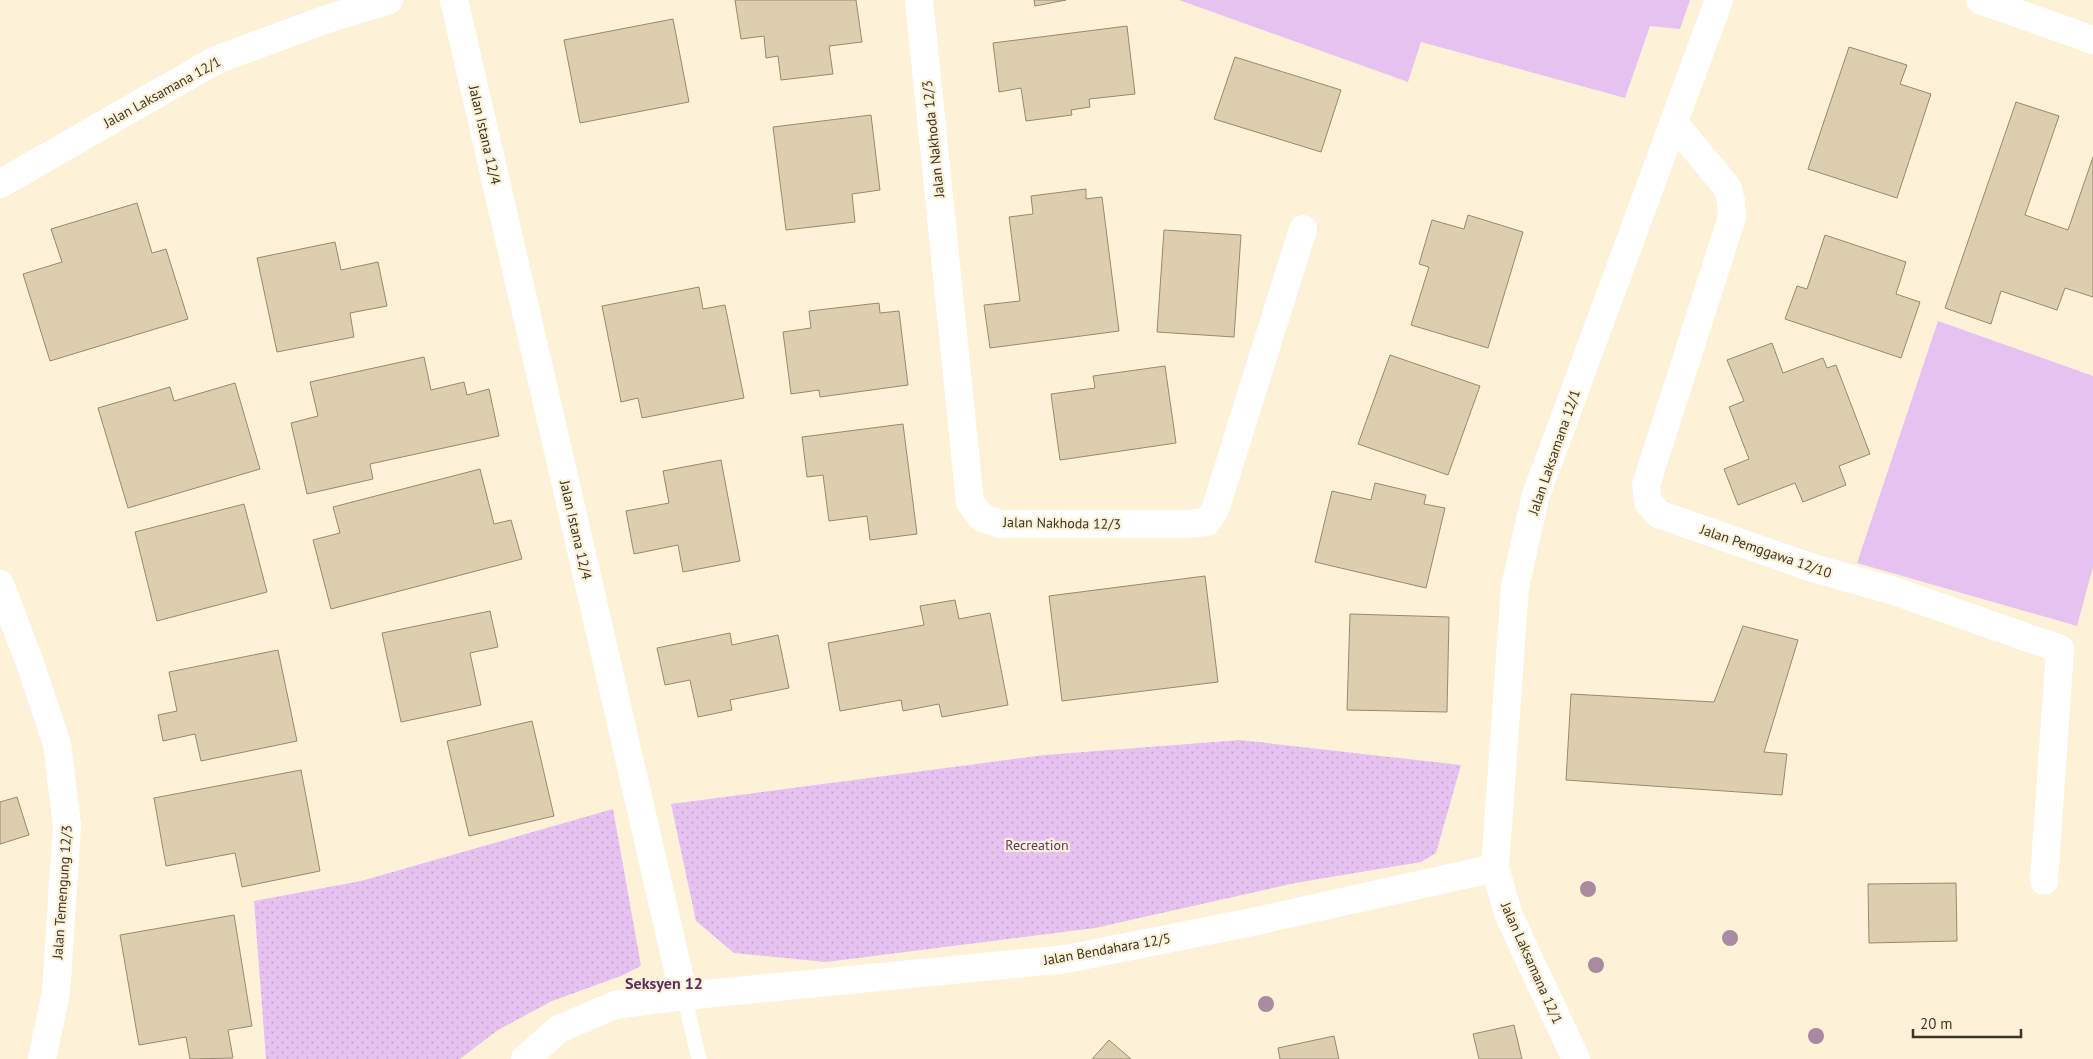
<svg xmlns="http://www.w3.org/2000/svg" width="2093" height="1059" font-family="'PT Sans',sans-serif">
<style>
.green{fill:#e6c2f1}
.park{fill:url(#park-dots)}
.building{fill:#ddceaf;stroke:#978a6c}
.lines{fill:none;stroke-linecap:round;stroke-linejoin:round}
.service{stroke:#fff;stroke-width:15}
.minor{stroke:#fff;stroke-width:28}
.tree{fill:#a98aa0}
.labels{text-anchor:middle;dominant-baseline:central;stroke-width:4.5;stroke-linejoin:round;paint-order:stroke}
.street-label{font-size:14px;fill:#3a3528;stroke:#fdf2d8}
.park-label{font-size:14px;fill:#643472;stroke:#fdf2d8}
.quarter-label{font-size:16px;font-weight:bold;fill:#5a3066;stroke:#fdf2d8}
</style>
<defs>
<pattern id="park-dots" width="8" height="8" patternUnits="userSpaceOnUse" patternTransform="scale(1.25)"><rect width="8" height="8" fill="#e6c2f1"/><path d="M2 2h.1M6 6h.1" fill="none" stroke="#c6a7cf" stroke-width="1.8" stroke-linecap="round"/></pattern>
</defs>
<rect width="100%" height="100%" fill="#fdf2d8"/>
<path class="green" d="M1179,0H1690L1680,29L1650,26L1625,98L1421,42L1408,82Z
M1938,321L2093,376V567L2077,626L1857,563Z"/>
<path class="park" d="M1240,740L1461,765L1436,853L1421,862L1295,883L1095,928L826,962L734,953L696,921L671,804L1045,755Z
M613,809L641,966L621,976L552,1001L498,1030L460,1059H266L254,901L361,881Z"/>
<path class="building" d="M735,0H856L862,42L829,46L833,74L781,80L778,56L766,58L764,36L741,39Z
M1034,0H1066L1035,6Z
M673,19L689,102L580,123L564,40Z
M1127,26L1135,94L1089,99L1090,107L1071,110L1072,115L1026,121L1021,88L999,92L993,43Z
M1849,47L1907,65L1900,84L1931,94L1897,198L1808,169Z
M1235,57L1341,90L1321,152L1214,119Z
M2016,102L2059,116L2025,215L2068,230L2093,157V297L2065,288L2057,310L2001,291L1991,324L1945,308Z
M871,115L880,190L852,194L855,222L786,230L773,127Z
M1086,189V199L1102,197L1119,331L990,348L984,305L1020,301L1009,217L1033,214L1031,196Z
M137,203L152,253L166,249L188,319L50,361L23,274L62,262L51,229Z
M1468,215L1523,232L1488,348L1411,325L1429,267L1419,264L1432,220L1464,229Z
M1164,230L1241,235L1234,337L1157,332Z
M1825,235L1906,262L1896,294L1920,302L1901,358L1785,319L1797,286L1807,289Z
M335,242L341,270L378,262L387,306L350,313L354,337L277,352L257,258Z
M699,287L703,309L725,305L744,398L642,418L638,398L621,402L602,306Z
M879,303L880,313L899,311L908,385L820,397L819,390L791,394L783,332L811,328L809,311Z
M1772,343L1783,373L1823,358L1827,368L1836,365L1870,454L1839,466L1846,485L1803,502L1795,483L1738,505L1724,469L1749,459L1729,407L1744,401L1727,360Z
M1390,355L1480,386L1448,475L1358,444Z
M424,357L431,390L464,382L467,395L489,389L499,436L370,464L373,479L307,494L291,423L318,416L310,382Z
M1165,366L1176,443L1060,460L1051,394L1095,388L1093,376Z
M235,383L260,469L128,508L98,408L170,387L174,401Z
M903,424L917,534L870,540L867,516L829,521L823,475L807,477L802,437Z
M721,460L740,561L683,572L678,545L634,554L626,511L669,503L663,471Z
M480,469L494,524L511,520L522,559L331,609L313,540L340,533L333,507Z
M1375,483L1426,495L1424,504L1445,508L1426,588L1315,562L1332,491L1371,500Z
M244,504L267,592L157,621L135,532Z
M1205,576L1218,682L1062,701L1049,596Z
M955,600L959,619L990,613L1008,705L942,717L939,704L903,711L901,700L840,711L828,643L924,625L920,606Z
M490,611L498,647L470,653L481,705L401,722L382,633Z
M1350,614L1449,617L1447,712L1347,710Z
M1743,626L1798,640L1764,752L1787,754L1782,795L1566,780L1571,694L1714,702Z
M730,633L732,645L778,635L789,688L730,700L732,710L698,717L690,680L665,685L657,648Z
M278,650L297,741L201,761L195,734L163,741L158,715L177,711L169,672Z
M532,721L554,816L469,836L447,741Z
M301,770L320,871L242,887L235,853L166,866L154,798Z
M17,797L29,835L0,844V802Z
M1956,883L1957,941L1869,943L1868,884Z
M234,915L252,1026L228,1030L233,1058L190,1059L186,1037L139,1045L120,935Z
M1514,1025L1522,1059H1479L1473,1034Z
M1334,1036L1339,1059H1280L1278,1048Z
M1109,1040L1131,1059H1092Z"/>
<g class="lines">
<path class="service" d="M684,996L699,1059"/>
<path class="minor" d="M454,0L684,996
M919,0L970,502L981,517L1000,524H1187L1207,522L1215,510L1303,229
M1980,0L2093,40
M1673,122L1727,187L1731,201L1732,217L1646,485L1648,502L1658,514L1813,568L1894,591L2060,649L2044,881
M0,184L216,60L327,19L389,0
M0,584L32,669L57,744L67,825L56,993L42,1059
M525,1059L559,1029L615,1005L684,996L1066,959L1252,922L1495,868
M1576,1059L1509,916L1495,868L1515,587L1535,498L1719,0"/>
</g>
<g class="tree">
<circle cx="1588" cy="889" r="8"/>
<circle cx="1730" cy="938" r="8"/>
<circle cx="1596" cy="965" r="8"/>
<circle cx="1266" cy="1004" r="8"/>
<circle cx="1816" cy="1036" r="8"/>
</g>
<g class="labels">
<g class="street-label">
<text transform="translate(162 92) rotate(-29)">Jalan Laksamana 12/1</text>
<text transform="translate(485 135) rotate(77)">Jalan Istana 12/4</text>
<text transform="translate(933 139) rotate(-96)">Jalan Nakhoda 12/3</text>
<text transform="translate(1554 452) rotate(-71)">Jalan Laksamana 12/1</text>
<text transform="translate(1062 523) rotate(1)">Jalan Nakhoda 12/3</text>
<text transform="translate(576 530) rotate(77)">Jalan Istana 12/4</text>
<text transform="translate(1766 551) rotate(19)">Jalan Pemggawa 12/10</text>
<text transform="translate(62 892) rotate(-86)">Jalan Temengung 12/3</text>
<text transform="translate(1107 949) rotate(-10)">Jalan Bendahara 12/5</text>
<text transform="translate(1532 963) rotate(66)">Jalan Laksamana 12/1</text>
</g>
<g class="park-label">
<text x="1037" y="845">Recreation</text>
</g>
<g class="quarter-label">
<text x="664" y="983">Seksyen 12</text>
</g>
</g>
<path d="M1913 1029v8h108v-8" fill="none" stroke="#3a3528" stroke-width="2.5"/>
<text x="1920" y="1029" font-size="15" fill="#3a3528" stroke="#fdf2d8" stroke-width="4" paint-order="stroke">20 m</text>
</svg>
